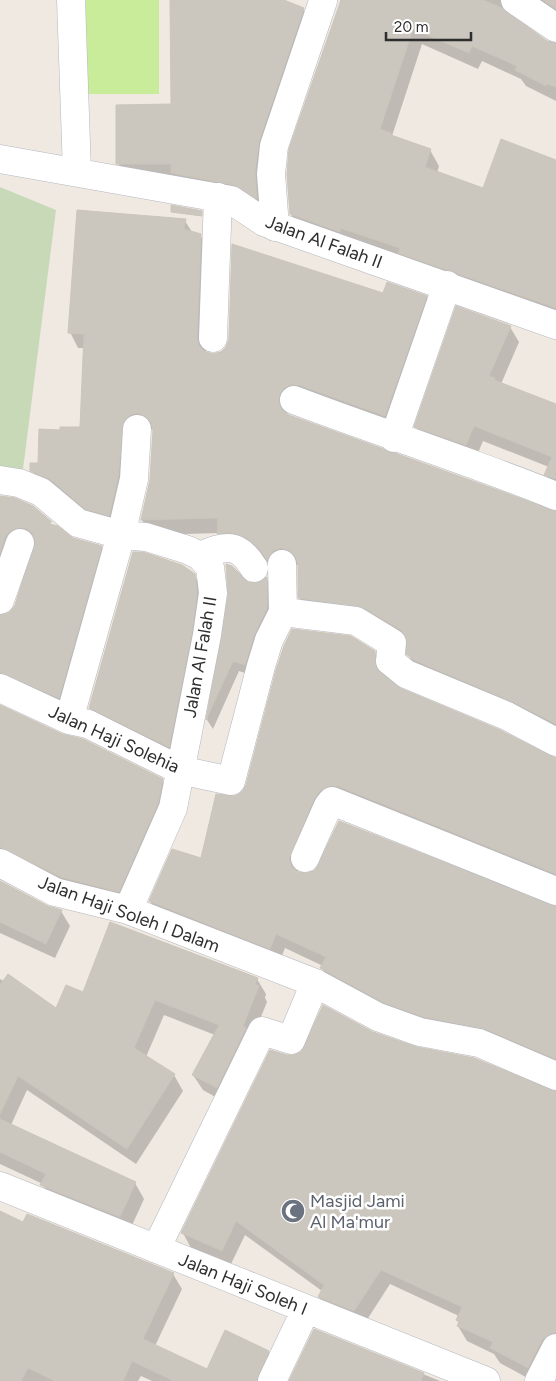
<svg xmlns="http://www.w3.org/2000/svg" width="556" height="1381" font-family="Figtree,sans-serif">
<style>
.cemetery{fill:#c8d9b8}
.pitch{fill:#c9ec9a}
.shadow{fill:#0003}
.building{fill:#cbc7bf;stroke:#cbc5ba}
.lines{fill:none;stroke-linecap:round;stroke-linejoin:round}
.minor-casing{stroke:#b4b7c1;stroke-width:29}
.minor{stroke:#fff;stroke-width:28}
.labels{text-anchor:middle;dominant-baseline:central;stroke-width:5;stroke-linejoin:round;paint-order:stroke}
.street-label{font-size:18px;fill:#2e2e2e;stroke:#fff}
.worship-label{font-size:18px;fill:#5b616d;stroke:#fff;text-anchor:start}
</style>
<rect width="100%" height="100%" fill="#efe9e1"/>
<path class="cemetery" d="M0,187L56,210L22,477L0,468Z"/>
<path class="pitch" d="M86,0H159V94H86Z"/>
<path class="shadow" d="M172,0H280L303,9L313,24L265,213L127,179L118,163L172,106Z
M342,0H556V18L511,8L508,16L547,42L556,45V101L526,86L521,79L482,61L478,69L422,44L392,136L430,150L439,166L437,173L484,189L556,161V321L300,230L291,214Z
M185,221L192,232L200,235L209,251L206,353L212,355L383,294L426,297L435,312L394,431L287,411V415L556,512V734L417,670L408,654V643L374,623L308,613L300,598L299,565L270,564L255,552L227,548L219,533L151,535L142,520L151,480L154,430L147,428L118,530L41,486L32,470L39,464L61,432L81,429L85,348H78L70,332Z
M510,327L519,342L501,384L556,406V490L546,474L549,467L483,441L475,460L425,442L416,427Z
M0,497L32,507L54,527L73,539L101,547L110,563L68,713L0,691V616L11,613L16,606L35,544L27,543L0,593Z
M194,575L202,589L177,760L98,722L90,708Z
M266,578L272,588L273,620L251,675L239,671L213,729L207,720L230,595L247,583L256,585Z
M374,652L383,668L384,676L396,687L556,759V885L347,801L299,867L298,873L556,908V1070L434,1032L331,984L322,968L323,966L285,948L279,963L159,917L150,901L202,860L235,797L243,793Z
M0,707L162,780L171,796L128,907L0,866Z
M0,882L47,907L61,911L70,926L55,958L0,933Z
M0,979L57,1010L84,994L257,979L266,994L265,998L267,1002L226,1103L203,1090L193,1075L215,1035L164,1015L146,1057L174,1075L183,1091L136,1164L27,1090L11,1125L135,1183L144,1199L129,1232L51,1201L43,1184L0,1164Z
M372,1033L556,1093V1350L533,1381L500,1363L494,1354L467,1341L458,1326L459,1316L390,1284L363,1326L328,1312L319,1297L322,1291L245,1235L230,1266L191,1248L183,1233L287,1056H295Z
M0,1213L24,1224L173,1274L182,1289L155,1346L208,1371L268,1352L277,1367L271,1381H152L141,1376L138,1381H0Z
M315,1330L440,1381H291Z"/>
<path class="building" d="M170,0H284L304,8L259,141L255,172L257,199L234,185L171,173V164H116V105L171,104Z
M341,0H483L502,8L547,41L556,43V87L547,84L546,86L515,70L517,66L472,46L469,53L413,29L380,129L391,133V135L431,149L425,167L483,188L501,139L556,160V308L398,253L400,248L340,228V232L290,214L287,174L289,149Z
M543,0H556V9Z
M171,205L202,211V216L171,212Z
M77,210L186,219L184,229L201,234L197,337L199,346L204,351L212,354L221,352L226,347L229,339L232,244L383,293L387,282L427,296L385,416L299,385H291L284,388L279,395V403L282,410L289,415L556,511V724L513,702L414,660L406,654V637L401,630L364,608L298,598V563L295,556L289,550L281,548L274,550L267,560L259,549L245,537L231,533L217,534L218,518L141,520L150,480L153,430L151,422L145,416L137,413L130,415L124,421L118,477L109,516L85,509L51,480L30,471V463H38L39,429L60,430V427H80L84,334L68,333Z
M456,306L511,326L489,376L495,378L494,380L556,404V479L544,475L552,457L474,426L466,445L414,427Z
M0,496L15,498L33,506L52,522L45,523L58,526L73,538L102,546L59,698L0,673V615L10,612L15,605L35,541L32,533L26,528H17L10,531L5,537L0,553Z
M133,552H143L182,565L195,574L197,593L192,632L169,747L89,708Z
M226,564L232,566L248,582L256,583L267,577V608L254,635L245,665L233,661L206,720L228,595Z
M292,629L351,636L375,651L376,667L400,688L500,730L556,758V874L338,786H329L320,791L314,799L289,859L292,867L298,872L307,873L315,870L339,821L556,906V1059L485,1029L424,1017L384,1003L320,968L326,957L276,934L270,949L149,901L172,849L201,858L216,794L235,796L242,792L246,785L276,670L284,646Z
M0,705L62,734L83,739L163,779L158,803L119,892L61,877L0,847Z
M0,881L48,906L62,910L46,944L0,922Z
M110,922L258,978L255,984L259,986L243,1026L246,1028L217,1088L192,1075L219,1025L155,1000L134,1048L175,1074L127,1149L18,1076L0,1114V985L8,974L56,1008L66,985L83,992Z
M323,1005L373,1032L417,1047L474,1058L556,1091V1332L548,1335L542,1340L528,1368L490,1348L493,1342L457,1326L459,1322L456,1320L462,1307L381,1270L354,1311L318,1297L324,1285L236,1221L222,1251L181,1233L270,1050L287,1055H294L301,1052Z
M0,1119L136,1182L120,1217L40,1185L46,1174L0,1152Z
M0,1211L23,1222L27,1214L174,1273L143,1339L207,1369L225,1330L269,1351L257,1381H174L132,1361L123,1381H55L28,1368L21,1381H0Z
M314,1329L424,1373L421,1381H289Z"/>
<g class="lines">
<g class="minor-casing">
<path id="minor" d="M71,0L77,172
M515,0L556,28
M0,159L231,200L264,222L556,325
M275,227L271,174L274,146L323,1
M213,338L218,197
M294,400C381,433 470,461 556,496
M394,438L447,285
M0,480L19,483L41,492L78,523L121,535L146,537L188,550L200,556L210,567L213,593L207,635L173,808L128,910
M200,556C226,545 238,542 254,568
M0,600L20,543
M283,612L356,621L392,643L390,661L406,674L507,716L556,742
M0,688L69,720L88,724L180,770L231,781L261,666L269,640L283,612L282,564
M69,720L121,535L134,479L137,429
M305,858L328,806L332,801L556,891
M0,863L55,892L128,910L315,983L378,1017L420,1032L479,1043L556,1076
M0,1186L486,1381
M156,1249L262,1031L291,1040L315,983
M272,1381L306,1309
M539,1381L556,1348"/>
</g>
<use href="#minor" class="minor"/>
</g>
<defs>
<g id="mosque-disc" transform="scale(1.25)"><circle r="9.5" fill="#6b7280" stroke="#fff"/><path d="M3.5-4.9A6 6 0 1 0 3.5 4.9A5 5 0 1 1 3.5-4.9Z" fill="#fff"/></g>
</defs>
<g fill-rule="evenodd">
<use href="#mosque-disc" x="293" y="1211"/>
</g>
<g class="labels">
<g class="street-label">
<text transform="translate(324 242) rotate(20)">Jalan Al Falah II</text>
<text transform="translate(200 657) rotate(-80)">Jalan Al Falah II</text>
<text transform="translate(114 739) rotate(24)">Jalan Haji Solehia</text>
<text transform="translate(129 914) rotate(20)">Jalan Haji Soleh I Dalam</text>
<text transform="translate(243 1284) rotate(22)">Jalan Haji Soleh I</text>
</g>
<g class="worship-label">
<text x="310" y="1201">Masjid Jami<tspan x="310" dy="21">Al Ma'mur</tspan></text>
</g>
</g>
<path d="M386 32v8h85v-8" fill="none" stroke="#2e2e2e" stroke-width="2.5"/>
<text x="394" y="32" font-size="15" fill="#2e2e2e" stroke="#ffffff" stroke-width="4" paint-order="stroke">20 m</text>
</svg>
